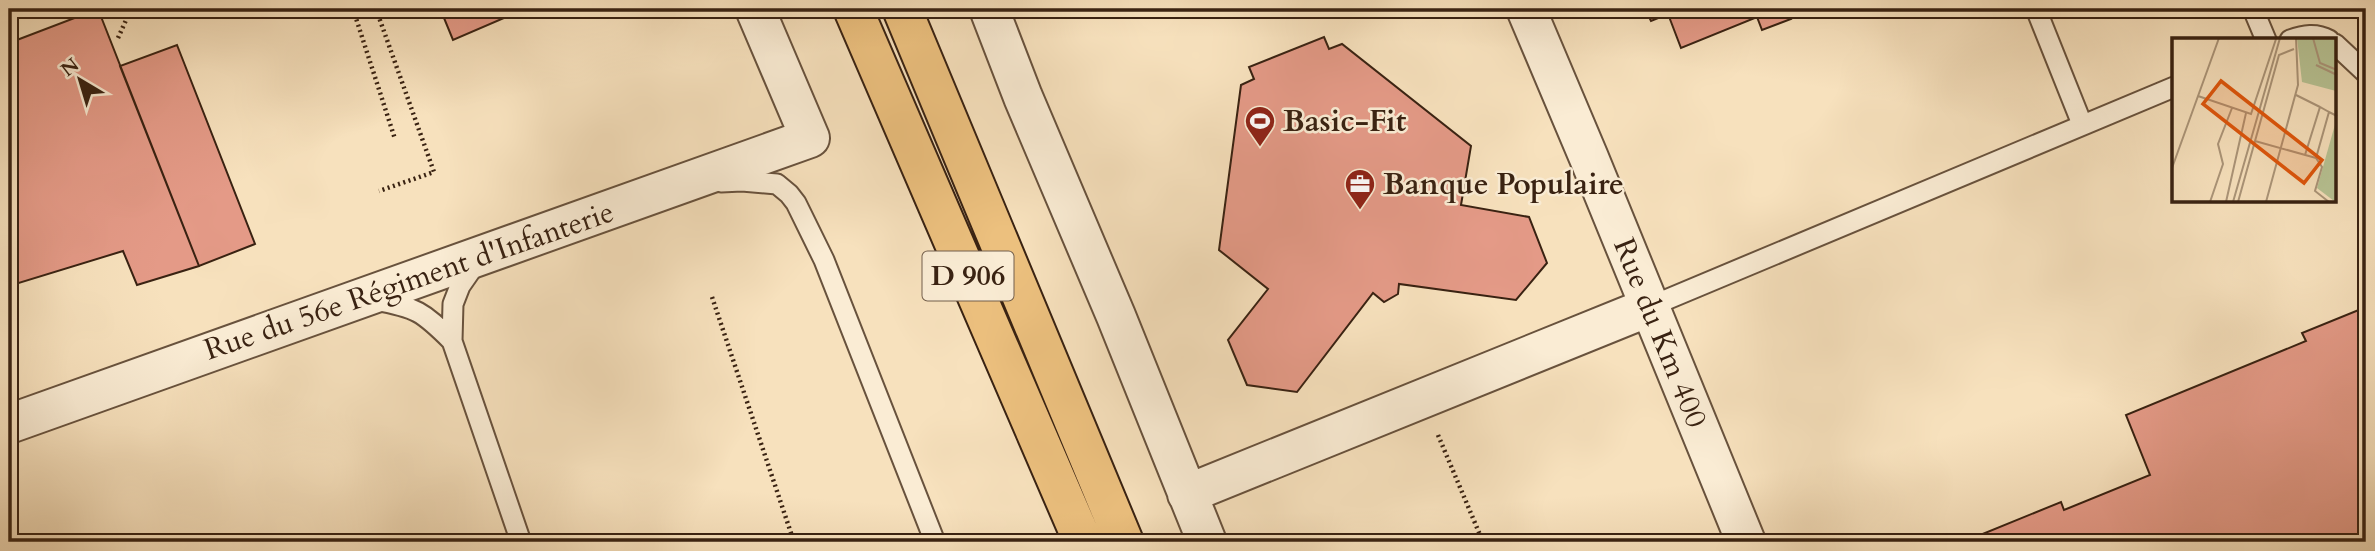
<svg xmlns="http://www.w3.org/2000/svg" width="2375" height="551" font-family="Cardo,serif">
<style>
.building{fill:#e49a87;stroke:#392212;stroke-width:2}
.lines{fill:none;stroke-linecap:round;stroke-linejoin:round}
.lane-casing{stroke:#68523d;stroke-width:23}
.street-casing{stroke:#68523d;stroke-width:42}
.primary-casing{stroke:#392212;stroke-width:42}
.path{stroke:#392212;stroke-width:4.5;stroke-dasharray:2 3.5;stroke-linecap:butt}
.lane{stroke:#faecd4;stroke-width:19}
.street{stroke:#faecd4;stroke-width:38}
.primary{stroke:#ecc07e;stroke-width:38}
.labels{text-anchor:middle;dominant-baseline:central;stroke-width:5;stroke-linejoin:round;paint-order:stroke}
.shield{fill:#faecd4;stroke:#735f4c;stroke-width:2}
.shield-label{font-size:28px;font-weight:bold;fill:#392212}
.poi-label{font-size:30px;font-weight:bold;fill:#392212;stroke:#faecd4;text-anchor:start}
.street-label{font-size:30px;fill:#392212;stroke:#faecd4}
.inset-road{fill:none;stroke:#ab9579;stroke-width:2}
.view{fill:#df560c;fill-opacity:0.15;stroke:#df560c;stroke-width:3.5}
.inset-edge{fill:none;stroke:#392212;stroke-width:3.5}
</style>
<rect width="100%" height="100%" fill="#f7e1bd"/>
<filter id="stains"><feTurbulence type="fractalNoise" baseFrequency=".00286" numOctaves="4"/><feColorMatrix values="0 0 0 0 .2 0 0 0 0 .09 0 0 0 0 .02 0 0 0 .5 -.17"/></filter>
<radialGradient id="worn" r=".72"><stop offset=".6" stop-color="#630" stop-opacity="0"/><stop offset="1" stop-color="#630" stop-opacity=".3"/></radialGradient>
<path class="building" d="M98,9L199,266L137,285L123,251L9,286V43Z
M454,9H519L520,11L453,40L444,18L456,13Z
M1645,9H1786L1791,19L1762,30L1757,17L1681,48L1668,14L1651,21Z
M1324,37L1329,49L1342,44L1471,146L1461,205L1529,217L1547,263L1516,300L1399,284L1398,294L1384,302L1373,293L1297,392L1247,385L1228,340L1268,289L1219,250L1241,85L1254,79L1249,67Z
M177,45L255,244L199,266L120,66Z
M2366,307V542H1963L2061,502L2064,510L2150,475L2126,415L2306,341L2302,333Z"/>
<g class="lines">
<g class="lane-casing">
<path id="lane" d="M2036,9L2082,124
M2253,9L2266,40
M2290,40C2304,35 2316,33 2329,40
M2335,44L2366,73
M721,182L742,181L777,184L789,194L796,203L824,260L935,542
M476,263L460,286L453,304L452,341L521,542
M375,300C417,308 422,311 452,341
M1649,307L2174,87"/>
</g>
<g class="street-casing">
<path id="street" d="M989,9L1023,97L1116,316L1207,542
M1526,9L1589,158L1746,542
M9,424L810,138L755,9
M1187,494L1649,307"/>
</g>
<g class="primary-casing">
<path id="primary" d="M853,9L1083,542
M902,9L1124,542"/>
</g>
<path class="path" d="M353,9L395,139
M376,9L434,172L379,191
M118,38L131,9
M712,297L794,542
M1438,435L1483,542"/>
<use href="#lane" class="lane"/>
<use href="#street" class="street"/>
<use href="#primary" class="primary"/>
</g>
<defs>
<g id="stadium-pin" transform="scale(1.575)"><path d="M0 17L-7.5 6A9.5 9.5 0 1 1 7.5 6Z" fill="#8f2418" stroke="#faecd4"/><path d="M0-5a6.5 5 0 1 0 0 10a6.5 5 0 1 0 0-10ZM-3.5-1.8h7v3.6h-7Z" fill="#fff"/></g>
<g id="office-pin" transform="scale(1.575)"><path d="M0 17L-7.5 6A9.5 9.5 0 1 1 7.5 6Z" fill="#8f2418" stroke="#faecd4"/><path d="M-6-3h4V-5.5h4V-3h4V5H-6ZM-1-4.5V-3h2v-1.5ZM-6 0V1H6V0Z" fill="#fff"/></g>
</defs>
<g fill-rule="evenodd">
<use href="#stadium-pin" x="1260" y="121"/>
<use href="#office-pin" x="1360" y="184"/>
</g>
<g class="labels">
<rect class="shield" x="922.5" y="251.5" width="91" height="49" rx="5"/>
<g class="shield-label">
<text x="968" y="276">D 906</text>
</g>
<g class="poi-label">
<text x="1283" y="121">Basic-Fit</text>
<text x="1383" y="184">Banque Populaire</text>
</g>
<g class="street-label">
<text transform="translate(409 281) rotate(-19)">Rue du 56e Régiment d'Infanterie</text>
<text transform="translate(1660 333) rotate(68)">Rue du Km 400</text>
</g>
</g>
<g transform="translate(2172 38)">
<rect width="164" height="164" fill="#f7e1bd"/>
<path d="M125,0H164V53L130,44ZM164,83V160L162,163L145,150Z" fill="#b8c495"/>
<path class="inset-road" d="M141,0L148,25L165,32M144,27L165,37M124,57L148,69M26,58L79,76L104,1M83,103L144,120L157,74L165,78M133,117L148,69L157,74M144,120L150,129L143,153L157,164M0,130L47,0M38,164L51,126L46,106L60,70M54,164L74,75M61,164L108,0M66,164L107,17L122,11M94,164L126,47L124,0"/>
<path class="view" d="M49,43L150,122L132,145L31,66Z"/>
<rect width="164" height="164" class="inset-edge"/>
</g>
<rect width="2375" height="551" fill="none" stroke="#f7e1bd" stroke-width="35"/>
<rect x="10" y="10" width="2354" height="530" fill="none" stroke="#392212" stroke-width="3.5"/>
<rect x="18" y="18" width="2340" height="516" fill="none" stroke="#392212" stroke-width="2"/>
<g transform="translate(80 80) rotate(322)" stroke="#faecd4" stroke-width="5" paint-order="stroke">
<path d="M0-5L12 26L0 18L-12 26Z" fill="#392212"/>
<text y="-10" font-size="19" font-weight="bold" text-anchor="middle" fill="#392212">N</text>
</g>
<rect width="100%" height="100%" filter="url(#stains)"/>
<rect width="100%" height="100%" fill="url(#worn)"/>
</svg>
